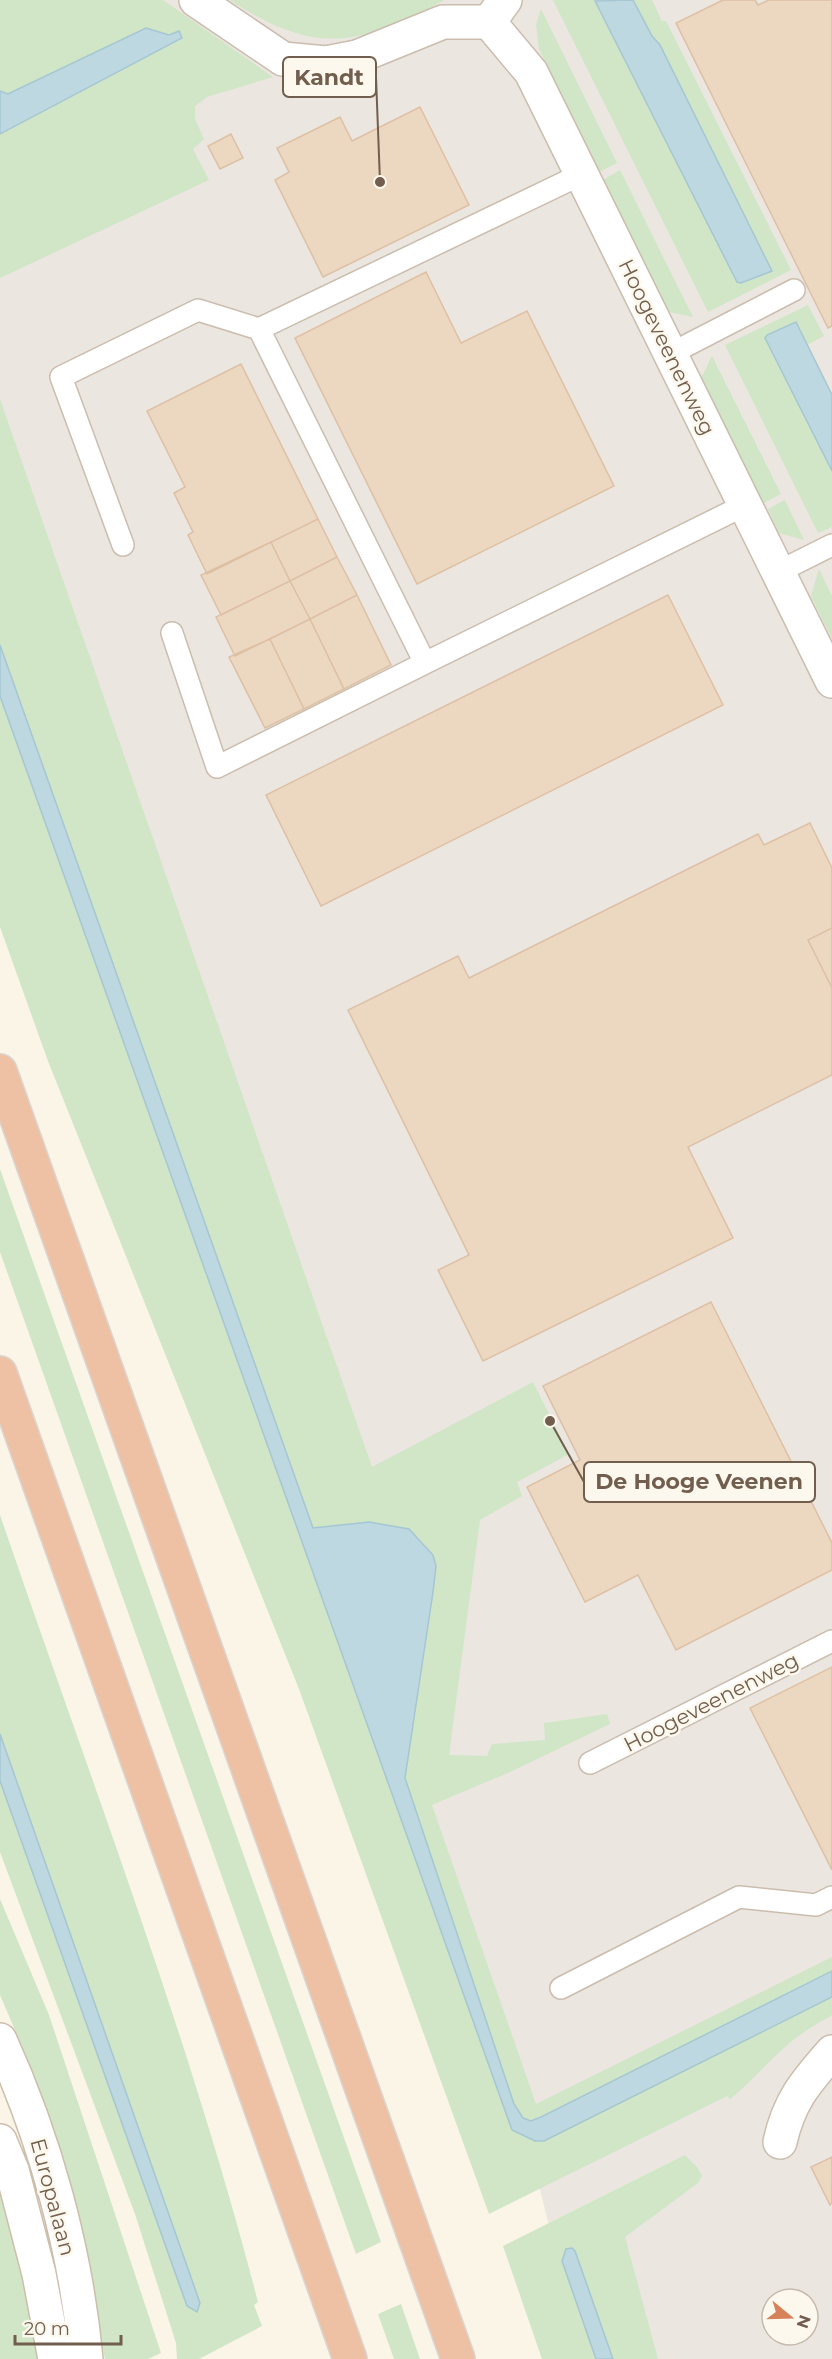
<svg xmlns="http://www.w3.org/2000/svg" width="832" height="2359" font-family="Montserrat,sans-serif">
<style>
.industrial{fill:#ebe6e0;fill-rule:evenodd}
.green{fill:#d0e6c7}
.water{fill:#bdd8e1;stroke:#a5c6d2;stroke-width:1.5}
.building{fill:#ecd7c1;stroke:#ddc0a4;stroke-width:1.5}
.lines{fill:none;stroke-linecap:round;stroke-linejoin:round}
.lane-casing{stroke:#cbbdae;stroke-width:24}
.street-casing{stroke:#cbbdae;stroke-width:36}
.secondary-casing{stroke:#cdbeac;stroke-width:36}
.highway-casing{stroke:#dad5d1;stroke-width:36}
.lane{stroke:#fff;stroke-width:21}
.street{stroke:#fff;stroke-width:33}
.secondary{stroke:#fff;stroke-width:33}
.highway{stroke:#eec0a4;stroke-width:33}
.labels{text-anchor:middle;dominant-baseline:central;stroke-width:5;stroke-linejoin:round;paint-order:stroke}
.street-label{font-size:21px;fill:#715e4e;stroke:#fdf8ed}
.leader{fill:none;stroke:#715e4e;stroke-width:2}
.callout-dot{fill:#715e4e;stroke:#fdf8ed;stroke-width:2}
.callout{fill:#fdf8ed;stroke:#715e4e;stroke-width:2}
.callout-label{font-size:22px;text-anchor:middle;font-weight:bold;fill:#715e4e}
</style>
<rect width="100%" height="100%" fill="#faf5e7"/>
<path class="industrial" d="M0,0H832V2359H583L536,2174L0,669ZM772,2299H808V2335H772Z"/>
<path class="green" d="M0,0H163L273,77L207,97L195,106V119L204,139L193,149L209,180L0,278V134L182,38L146,28L8,94L0,91Z
M230,0H444C359,47 314,56 230,0Z
M553,0H596L737,281L660,46L652,36L633,0H652L662,21H666L791,270L708,312Z
M541,9L617,163L599,172L539,49L536,24Z
M620,170L693,317L669,312L603,180Z
M808,305L824,336L807,345L796,322L765,338L832,471V527L818,533L725,345Z
M712,356L781,494L764,503L701,378Z
M0,399L372,1467L533,1382L569,1454L517,1482L522,1496L480,1520L449,1755L487,1756L492,1744L545,1740L544,1723L607,1714L610,1724L510,1772L432,1805L536,2104L832,1957V1971L531,2121L523,2118L514,2104L405,1778L436,1566L369,1522L313,1528L0,645Z
M785,500L804,540L779,533L768,509Z
M819,569L832,596V639L811,596Z
M0,696L512,2130L544,2141L832,1997V2015C815,2025 799,2034 785,2047C766,2064 750,2083 730,2099L727,2096L489,2214L299,1689L48,1061L0,927Z
M0,1169L381,2242L356,2254L0,1252Z
M0,1515C89,1776 189,2035 258,2302L254,2305L262,2326L199,2359H177L176,2343L135,2214L0,1852V1781L187,2306L197,2312L200,2303L0,1734Z
M0,1899L49,2015L161,2353L148,2359H105L71,2200L33,2072L0,1995Z
M685,2155L697,2167L702,2176L698,2183L625,2237L658,2359H613L575,2251L572,2248L562,2261L596,2359H542L503,2246Z
M0,2171L33,2294L38,2359H0Z
M401,2304L420,2359H394L378,2314Z"/>
<path class="water" d="M633,0L652,36L660,45L772,271L741,283L737,282L595,1Z
M146,28L169,35L179,31L182,38L0,134V91L8,94Z
M796,322L832,395V471L765,338L767,335Z
M0,645L313,1528L369,1522L409,1529L433,1555L436,1566L433,1592L405,1778L514,2104L523,2118L531,2121L541,2117L832,1971V1997L544,2141H535L512,2130L0,696Z
M0,1734L200,2303L197,2312L187,2306L0,1781Z
M572,2248L575,2251L613,2359H596L562,2261L566,2249Z"/>
<path class="building" d="M723,0H755L758,5L769,0H832V326L828,328L676,23Z
M420,107L469,205L323,277L275,180L289,172L277,148L340,117L352,141Z
M231,134L243,158L220,169L208,146Z
M426,272L461,343L527,311L614,486L417,584L295,338Z
M241,364L318,519L207,574L188,535L193,532L174,493L185,487L147,411Z
M318,519L337,557L290,581L271,542Z
M271,542L290,581L221,615L201,575Z
M337,557L357,595L310,619L290,581Z
M290,581L310,619L235,656L216,617Z
M357,595L391,665L344,689L310,619Z
M668,595L723,705L321,906L266,795Z
M310,619L344,689L304,709L270,639Z
M270,639L304,709L265,728L229,657Z
M810,823L832,868V928L808,940L832,988V1075L688,1147L733,1238L483,1361L438,1270L469,1255L348,1010L458,956L469,978L758,834L764,845Z
M832,928V988L808,940Z
M711,1302L832,1543V1570L676,1650L638,1575L585,1602L527,1487L580,1460L543,1386Z
M832,1667V1870L750,1708Z
M832,2157V2203L830,2205L811,2167Z"/>
<g class="lines">
<g class="lane-casing">
<path id="lane" d="M580,175L259,329L425,663L745,505
M670,354L794,290
M123,545L61,377L198,310L259,329
M778,572L832,545
M172,633L217,767L425,663
M590,1763L832,1641
M561,1988L739,1897L816,1905L832,1897"/>
</g>
<g class="street-casing">
<path id="street" d="M196,0L283,59L326,63L357,57L443,22H489L505,0
M489,22L531,72L832,681
M780,2142C789,2101 805,2083 832,2052"/>
</g>
<g class="secondary-casing">
<path id="secondary" d="M0,2040C45,2139 76,2250 86,2359
M0,2141L12,2170L39,2274L55,2359"/>
</g>
<g class="highway-casing">
<path id="highway" d="M0,1071L458,2359
M0,1373L350,2359"/>
</g>
<use href="#lane" class="lane"/>
<use href="#street" class="street"/>
<use href="#secondary" class="secondary"/>
<use href="#highway" class="highway"/>
</g>
<g class="labels">
<g class="street-label">
<text transform="translate(667 347) rotate(64)">Hoogeveenenweg</text>
<text transform="translate(711 1702) rotate(-27)">Hoogeveenenweg</text>
<text transform="translate(53 2197) rotate(75)">Europalaan</text>
</g>
</g>
<path class="leader" d="M380 182L376 77M550 1421L584 1482"/>
<g class="callout-dot">
<circle cx="380" cy="182" r="6"/>
<circle cx="550" cy="1421" r="6"/>
</g>
<g class="callout">
<rect x="283" y="57" width="93" height="40" rx="6"/>
<rect x="584" y="1462" width="231" height="40" rx="6"/>
</g>
<g class="callout-label">
<text x="329" y="85">Kandt</text>
<text x="699" y="1489">De Hooge Veenen</text>
</g>
<g transform="translate(790 2317) rotate(109)"><circle r="28" fill="#fdf8ed" stroke="#c5baad" stroke-width="1.5"/>
<path d="M0-4.5L10 22L0 15L-10 22Z" fill="#d78359"/>
<text y="-9" font-size="16" font-weight="bold" text-anchor="middle" fill="#715e4e">N</text>
</g>
<path d="M15 2335v9h106v-9" fill="none" stroke="#715e4e" stroke-width="3"/>
<text x="24" y="2335" font-size="18" fill="#715e4e" stroke="#fdf8ed" stroke-width="4.5" paint-order="stroke">20 m</text>
</svg>
